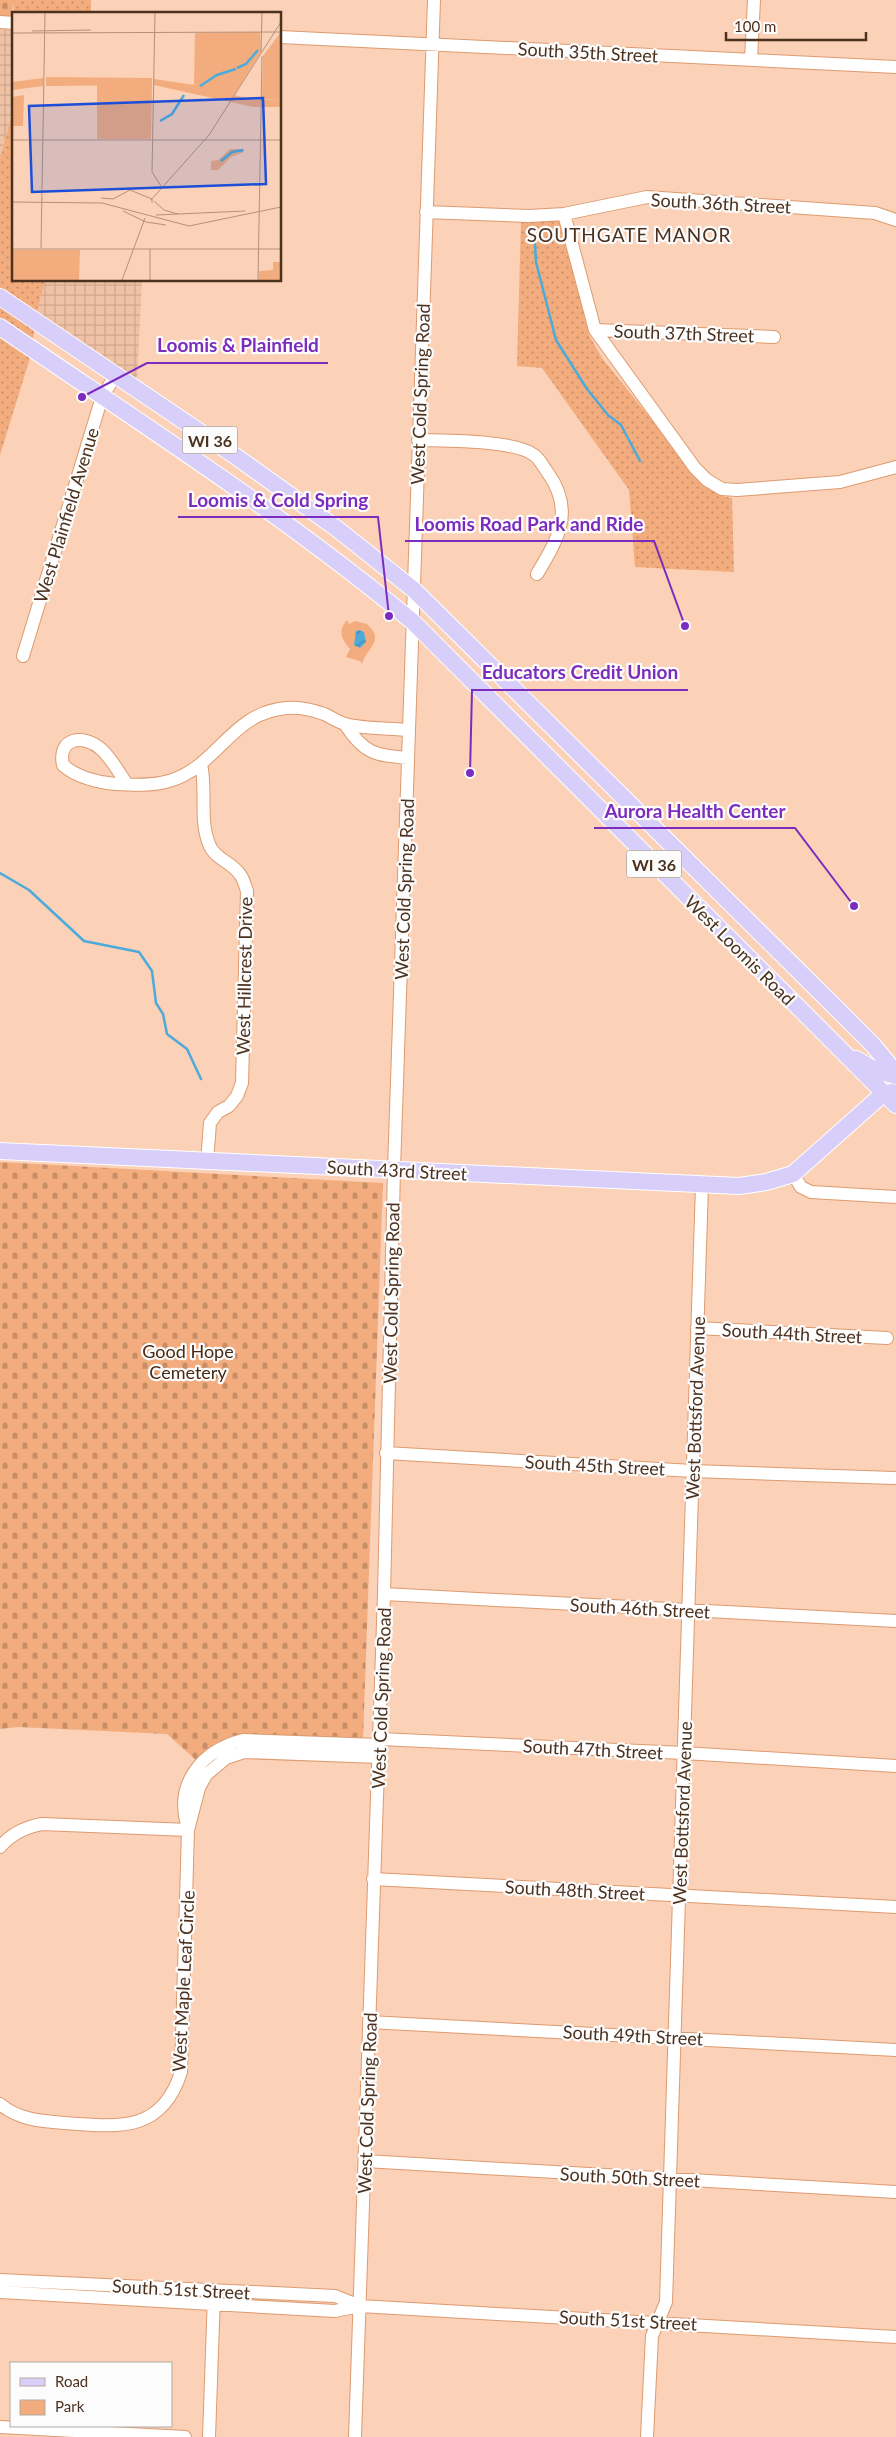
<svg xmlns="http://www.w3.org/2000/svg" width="896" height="2437" font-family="Lato,sans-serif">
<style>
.industrial{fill:url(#industrial-grid)}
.green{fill:url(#green-dots)}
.cemetery{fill:url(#cemetery-stones)}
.pitch{fill:#f3ac7d}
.water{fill:url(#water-waves)}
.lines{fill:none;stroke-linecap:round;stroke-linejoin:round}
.stream{stroke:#4dabdb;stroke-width:2.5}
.minor-casing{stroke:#dd9b70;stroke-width:14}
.major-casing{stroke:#fff;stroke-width:18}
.minor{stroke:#fff;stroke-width:12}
.major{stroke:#d8cefa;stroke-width:16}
.labels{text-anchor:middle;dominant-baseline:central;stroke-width:4.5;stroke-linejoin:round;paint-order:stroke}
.shield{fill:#fcfcfc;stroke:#816e61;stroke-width:1}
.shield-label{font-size:16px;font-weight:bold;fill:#4c311f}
.street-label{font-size:18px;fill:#4c311f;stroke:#fcfcfc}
.park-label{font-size:18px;fill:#492a14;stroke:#fcfcfc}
.neighbourhood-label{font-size:19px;letter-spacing:1px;fill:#4c311f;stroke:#fcfcfc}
.inset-river{fill:none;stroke:#4dabdb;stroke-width:2.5}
.inset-road{fill:none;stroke:#b5917a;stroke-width:1}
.view{fill:#1d4ed8;fill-opacity:0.15;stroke:#1d4ed8;stroke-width:2.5}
.inset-edge{fill:none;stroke:#4c311f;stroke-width:2.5}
.leader{fill:none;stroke:#7b2cbf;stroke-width:2}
.callout-dot{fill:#7b2cbf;stroke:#fcfcfc;stroke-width:2}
.callout-label{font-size:19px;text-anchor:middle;font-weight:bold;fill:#7b2cbf;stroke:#fcfcfc;stroke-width:4.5;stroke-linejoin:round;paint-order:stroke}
</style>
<defs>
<pattern id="industrial-grid" width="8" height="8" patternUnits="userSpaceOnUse" patternTransform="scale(1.25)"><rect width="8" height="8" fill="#efc2a6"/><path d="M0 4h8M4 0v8" fill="none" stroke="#cfa78e"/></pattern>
<pattern id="green-dots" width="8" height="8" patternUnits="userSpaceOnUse" patternTransform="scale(1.25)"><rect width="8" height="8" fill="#f3ac7d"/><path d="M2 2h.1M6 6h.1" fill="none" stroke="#c78d66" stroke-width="1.8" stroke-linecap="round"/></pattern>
<pattern id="cemetery-stones" width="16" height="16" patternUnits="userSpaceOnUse" patternTransform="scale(1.25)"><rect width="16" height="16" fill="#f3ac7d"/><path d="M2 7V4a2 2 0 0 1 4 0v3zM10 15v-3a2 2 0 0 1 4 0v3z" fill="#c78d66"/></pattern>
<pattern id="water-waves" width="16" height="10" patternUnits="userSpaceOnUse" patternTransform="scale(1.25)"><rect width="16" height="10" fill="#4dabdb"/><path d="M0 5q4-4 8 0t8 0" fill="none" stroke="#428cb1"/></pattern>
</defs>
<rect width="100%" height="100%" fill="#fbd1b7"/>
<path class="industrial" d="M0,28L14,29V106L0,159Z
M45,280H142L137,382L37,312Z"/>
<path class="green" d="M13,0H91V14H14V20Z
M14,106V280H45L37,312L30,358L0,455V159Z
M556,219L561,223L589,335L602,358L703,484L722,496L732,498L734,572L635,567L629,490L542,368L517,366L521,221Z"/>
<path class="cemetery" d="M0,0H13L12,18L0,17Z
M0,1162L383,1183L363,1738L249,1736L215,1744L196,1760L167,1734L18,1727L0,1729Z"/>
<path class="pitch" d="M347,620L349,624L355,621L367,624C386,641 366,648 362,664L360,661L346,657L350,649C342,639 337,632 347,620Z"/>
<path class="water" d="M359,630L364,632L366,642L360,648L354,645L356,631Z"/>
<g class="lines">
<path class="stream" d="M534,229L536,262L556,340L587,389L608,415L621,425L640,461
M0,873L29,890L84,941L139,952L152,971L156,1003L163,1014L167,1034L187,1049L201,1079"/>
<g class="minor-casing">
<path id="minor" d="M0,22L14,23
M280,37L896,67
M751,60L754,0
M426,212L529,216L564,214L647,197L875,213L896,220
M564,214L595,330L695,468L707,480L722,489L737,490L840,482L896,467
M595,330L774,337
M418,440C444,441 515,440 534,455C540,459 544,468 548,473C575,511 558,539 537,574
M23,656L102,397L115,376
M345,724C364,754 375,755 408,758
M201,764C207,790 199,819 209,844C215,860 233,862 241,876C244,880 245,886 247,891L242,1083L237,1096L229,1106L218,1112L210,1123L207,1162
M127,784C119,773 112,759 101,749C84,734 57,737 63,765C76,777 99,783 116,784C133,785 153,786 169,781C218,767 231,712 287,708C298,707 313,710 324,714C331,717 338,722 345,724C363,729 390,728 409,730
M793,1174L801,1187L811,1192L896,1197
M697,1328L887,1338
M386,1453L693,1471L894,1478
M384,1594L896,1621
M380,1739L684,1753L896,1766
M187,1825C175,1782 203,1750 243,1740L379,1745
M0,1847C11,1834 25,1827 42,1824L188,1830
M373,1879L896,1907
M369,2022L896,2050
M0,2104C19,2120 41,2121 65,2123C118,2127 162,2133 181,2072L188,1830L199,1788L206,1775L226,1758L244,1752L379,1757
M365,2161L896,2192
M0,2280L335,2296L360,2306
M0,2292L335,2311L360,2306L896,2337
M0,2427L185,2437
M209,2437L214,2295
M355,2437L384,1594L394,1169L434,0
M647,2437L652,2336L666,2302L702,1185"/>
</g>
<g class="major-casing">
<path id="major" d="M0,297L231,453L336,528L414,590L834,1006L873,1045L896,1073
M0,327C140,423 283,514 413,622L896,1105
M856,1059L873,1069L896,1076
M0,1151L739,1186L766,1182L793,1174L883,1094L892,1092"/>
</g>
<use href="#minor" class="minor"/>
<use href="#major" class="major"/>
</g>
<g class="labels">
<g class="shield">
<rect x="182.5" y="426.5" width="55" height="27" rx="4"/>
<rect x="626.5" y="850.5" width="55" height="27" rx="4"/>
</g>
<g class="shield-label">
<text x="210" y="440">WI 36</text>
<text x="654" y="864">WI 36</text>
</g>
<g class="street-label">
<text transform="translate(588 52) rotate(3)">South 35th Street</text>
<text transform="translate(721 203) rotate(3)">South 36th Street</text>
<text transform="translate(684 333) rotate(2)">South 37th Street</text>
<text transform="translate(420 394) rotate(-88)">West Cold Spring Road</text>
<text transform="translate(66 515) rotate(-73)">West Plainfield Avenue</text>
<text transform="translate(404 889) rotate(-88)">West Cold Spring Road</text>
<text transform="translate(740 950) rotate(45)">West Loomis Road</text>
<text transform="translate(244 976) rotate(-89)">West Hillcrest Drive</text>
<text transform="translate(397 1170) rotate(3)">South 43rd Street</text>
<text transform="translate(391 1293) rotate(-89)">West Cold Spring Road</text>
<text transform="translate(792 1333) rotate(3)">South 44th Street</text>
<text transform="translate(695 1408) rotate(-88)">West Bottsford Avenue</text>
<text transform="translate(595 1465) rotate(3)">South 45th Street</text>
<text transform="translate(640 1608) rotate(3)">South 46th Street</text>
<text transform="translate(381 1698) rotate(-88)">West Cold Spring Road</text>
<text transform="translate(593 1749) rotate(3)">South 47th Street</text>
<text transform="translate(682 1813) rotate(-88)">West Bottsford Avenue</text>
<text transform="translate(575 1890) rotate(3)">South 48th Street</text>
<text transform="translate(183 1981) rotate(-87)">West Maple Leaf Circle</text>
<text transform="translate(633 2035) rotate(3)">South 49th Street</text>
<text transform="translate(367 2103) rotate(-88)">West Cold Spring Road</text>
<text transform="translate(630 2177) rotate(3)">South 50th Street</text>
<text transform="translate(181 2289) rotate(3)">South 51st Street</text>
<text transform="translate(628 2320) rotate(3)">South 51st Street</text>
</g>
<g class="park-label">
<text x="188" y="1351">Good Hope<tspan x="188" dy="21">Cemetery</tspan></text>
</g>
<g class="neighbourhood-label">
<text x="629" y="234">SOUTHGATE MANOR</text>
</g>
</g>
<g transform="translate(12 12)">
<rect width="269" height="269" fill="#fbd1b7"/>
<path d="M248,20L249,40L222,83L242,88L269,87V95H241L142,73V67L182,73L183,21ZM34,65L140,66V73L34,74ZM31,66V74L0,78V70ZM12,83L11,114H0V85ZM218,137H232V140L219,145L206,158H199V149L206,148ZM1,238H68L67,268H1ZM261,250H269V268H247V259L261,258Z" fill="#f3ac7d"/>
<path d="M269,20V87H250L251,44ZM85,73H140L139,127H85Z" fill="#f3ac7d"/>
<path d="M240,25L243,34L234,44L228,38V26ZM192 34a6 6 0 1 1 12 0a6 6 0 1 1-12 0ZM203,41L208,52L214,46L223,55L213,60L196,57L190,46ZM3,245L15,250L10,262L1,254ZM16,251L28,256L20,264L10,263Z" fill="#f3ac7d"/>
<path class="inset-river" d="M225,56L234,52L246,38M188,74L205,63L224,57M148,109L160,102L172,83M209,149L220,140L231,138"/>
<path class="inset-road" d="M143,0L140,160L149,174M20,19L79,18M0,21L269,20M249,40L250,0M0,128H269M89,186L101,187L118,178L140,187V191M139,188L197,123L269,10M142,189L152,198L166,202M0,190L90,191L177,214L269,195M111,199L134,210L154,213M144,203L233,199M29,236L33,0M0,237H269M110,268L133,206M138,268V237M246,268L250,44"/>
<path class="view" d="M251,86L254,172L20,180L17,94Z"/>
<rect width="269" height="269" class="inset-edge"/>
</g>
<path class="leader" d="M82 397L147 363H328M389 616L378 517H178M685 626L654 541H405M470 773L472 690H688M854 906L795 828H594"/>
<g class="callout-dot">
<circle cx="82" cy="397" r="5"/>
<circle cx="389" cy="616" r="5"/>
<circle cx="685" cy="626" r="5"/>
<circle cx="470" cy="773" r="5"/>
<circle cx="854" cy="906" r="5"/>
</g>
<g class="callout-label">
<text x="238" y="352">Loomis &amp; Plainfield</text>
<text x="278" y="507">Loomis &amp; Cold Spring</text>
<text x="529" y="531">Loomis Road Park and Ride</text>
<text x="580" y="679">Educators Credit Union</text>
<text x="695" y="818">Aurora Health Center</text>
</g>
<rect x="10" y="2362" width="162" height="65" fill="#fcfcfc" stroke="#b6aba4"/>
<rect x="20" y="2378" width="25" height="8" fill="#d8cefa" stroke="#b6aba4"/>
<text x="55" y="2387" font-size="15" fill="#4c311f">Road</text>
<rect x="20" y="2400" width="25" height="15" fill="#f3ac7d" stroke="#b6aba4"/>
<text x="55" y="2412" font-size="15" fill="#4c311f">Park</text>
<path d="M726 32v8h140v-8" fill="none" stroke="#4c311f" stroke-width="2.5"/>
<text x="734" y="32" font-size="15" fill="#4c311f" stroke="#fcfcfc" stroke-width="4" paint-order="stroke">100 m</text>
</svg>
